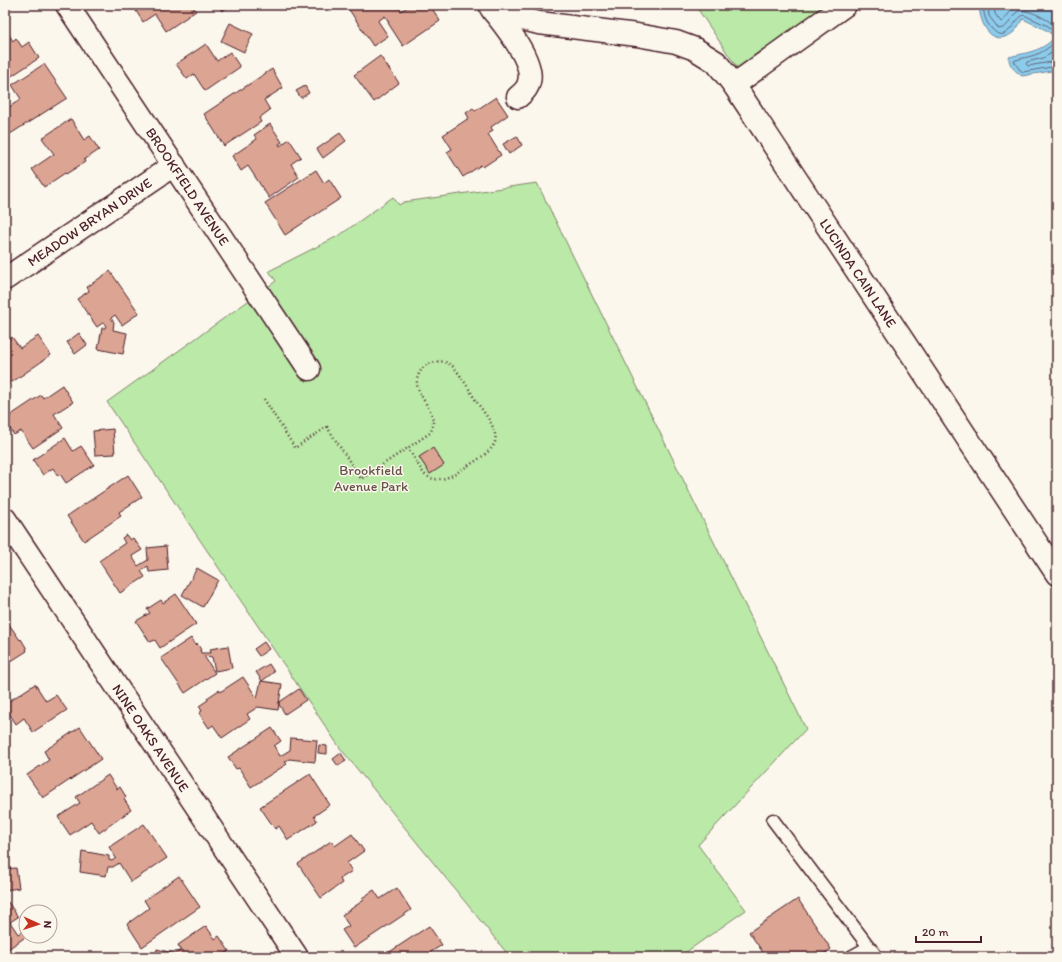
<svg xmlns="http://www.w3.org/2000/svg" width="1062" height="962" font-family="Itim,sans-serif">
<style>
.green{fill:#bae9a8;stroke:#82846a}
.water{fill:#8bccec;stroke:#71879f}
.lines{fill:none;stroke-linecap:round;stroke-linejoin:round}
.shore{stroke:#646478;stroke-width:1}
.building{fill:#dba493;stroke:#4a1f2b}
.service-casing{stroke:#4a1f2b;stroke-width:15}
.minor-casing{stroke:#4a1f2b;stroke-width:25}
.path{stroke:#4a1f2b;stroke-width:2.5;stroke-dasharray:1 3;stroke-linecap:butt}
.service{stroke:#fbf7ec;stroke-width:12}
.minor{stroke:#fbf7ec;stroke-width:22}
.labels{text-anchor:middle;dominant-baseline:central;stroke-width:3;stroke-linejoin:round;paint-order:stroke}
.street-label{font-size:14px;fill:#4a1f2b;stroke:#fbf7ec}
.park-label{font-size:14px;fill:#66524a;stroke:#fbf7ec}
</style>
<rect width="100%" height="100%" fill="#fbf7ec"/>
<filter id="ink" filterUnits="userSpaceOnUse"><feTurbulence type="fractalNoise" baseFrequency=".025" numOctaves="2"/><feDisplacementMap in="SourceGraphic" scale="8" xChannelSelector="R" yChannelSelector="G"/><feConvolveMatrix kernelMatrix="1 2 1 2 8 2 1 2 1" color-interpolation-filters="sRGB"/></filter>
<g filter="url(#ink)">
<path class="green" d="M695,5H830L740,72Z
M537,183L806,729L698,845L746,910L679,957H510L340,748L107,402L276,281L269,271L340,235L393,197L399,205L404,202Z"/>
<path class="water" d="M979,5H1057V70L1022,76C1016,72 1008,65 1009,57C1028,52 1041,52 1055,37L1046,30L1023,19C1019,23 1018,29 1014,32C992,49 980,25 979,5Z"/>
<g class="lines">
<path class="shore" d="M983,5C984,15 985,21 992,29C1007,46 1014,18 1024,15L1048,26L1057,34
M988,5L989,16L999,29C1010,27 1010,18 1017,12C1026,6 1050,21 1057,27
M994,5L995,14L1001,22C1008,18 1009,9 1018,5
M1057,40C1042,55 1035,55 1016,60L1014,61L1019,69L1023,72L1057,66
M1057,47L1050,54L1043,58L1027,62L1026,64L1028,66L1057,61"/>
</g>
<path class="building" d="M135,5H192L196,11L166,31L155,14L143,22L133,6Z
M218,5H231L222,11Z
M346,5H397L401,11L410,5H430L440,21L403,46L388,23L389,22L385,16L378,21L388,36L373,46Z
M230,23L253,34L244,52L221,41Z
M7,32L13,41L16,38L22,47L29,42L39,58L7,79L5,75V34Z
M206,44L217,61L230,52L240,67L205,91L194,74L187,79L176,64Z
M380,56L399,83L374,102L354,75Z
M44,64L67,98L7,136L5,132V110L21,99L12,85Z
M272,69L283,88L264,100L270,110L259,118L261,122L224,146L204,114Z
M305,86L309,93L301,98L296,91Z
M496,97L508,115L491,127L493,131L488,134L501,155L483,167L481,165L463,177L447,152L452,149L443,135L469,118L466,113L473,108L475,111Z
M71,119L84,140L90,136L99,150L84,160L85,162L66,174L65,173L44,187L32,169L54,154L42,138Z
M270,124L282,142L279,144L280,146L289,139L301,157L291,164L299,177L269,198L248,166L241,171L232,156L257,139L254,135Z
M340,133L346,141L323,158L317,149Z
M517,136L522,145L509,154L503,144Z
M316,170L324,183L329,179L341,198L285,235L265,203Z
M110,271L139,313L122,325L115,315L111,318L114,322L113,330L127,333L123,354L98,349L102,328H105L106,325L104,322L97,327L77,299L89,291L87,287Z
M79,333L87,345L75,354L67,342Z
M38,336L51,355L5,387V342L12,337L20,348Z
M62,385L73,402L54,414L63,428L33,448L21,431L14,435L5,421V419L41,395L43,398Z
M113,429L115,454L95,455L93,431Z
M65,438L73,451L81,446L94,465L66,483L60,474L58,476L53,468L43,475L33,460Z
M433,448L444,465L430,474L419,457Z
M128,475L142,497L119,512L121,516L84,541L67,516Z
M126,535L130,540L133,538L142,550L132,556L138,566L148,560L147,548L166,546L168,570L149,572L148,566L141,571L145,577L120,593L99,561L125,543L122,538Z
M197,568L218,580L203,607L182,595Z
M176,594L196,624L160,648L155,640L150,642L136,621L150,613L147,609L161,600L163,603Z
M5,620H6L20,640L21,639L27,649H26L27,651L5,665Z
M191,638L195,645L197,643L201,650H200L201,653H211L210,649L228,646L232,668L215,671L212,657L204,656L215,673L185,693L161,658Z
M264,642L269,649L259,656L254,649Z
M269,664L274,672L262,681L256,672Z
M243,677L257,698L261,681L282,684L278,710L258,707L247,714L250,719L222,738L213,725L209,728L199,713L202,711L199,706L208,700L207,698L219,690L220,692Z
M35,684L46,701L56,695L67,710L33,732L24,718L16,724L5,707V704Z
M299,689L306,700L285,714L278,703Z
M80,727L101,759L43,798L27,775L49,760L44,751Z
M272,728L281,741L274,746L280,756L290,750L291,738L317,740L315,762L289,759L285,762L287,764L251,787L239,768L236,769L228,757Z
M319,745L327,746V754L318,753Z
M341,753L346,761L338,766L333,759Z
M310,774L330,805L314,816L317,821L288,840L279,826L275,829L260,807Z
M108,775L117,789L120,787L126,797L124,799L131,810L99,833L91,821L70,835L58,817L80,803L76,797Z
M144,824L167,858L131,882L119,863L113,867H108L106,876L80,872L82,851L109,856V860L112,861L116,858L109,847Z
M352,834L364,851L347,863L352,871L340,879L342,883L321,898L298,864L331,841L335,846Z
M16,868L19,888L5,890V869Z
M179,876L200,907L142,947L127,924L149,908L144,900Z
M397,888L411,910L354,948L342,930L349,926L342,915L364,900L362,898L374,890L380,899Z
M798,899L831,949L819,957H766L749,932Z
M8,902L18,917L10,922L18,934L26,929V936H27L5,951V904Z
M50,915L53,916L52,936H44H50Z
M206,926L215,939L219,936L229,951L226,953L228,957H155L157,949L176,954L181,950L178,945Z
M429,926L442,945L423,957H382Z"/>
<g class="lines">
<g class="service-casing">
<path id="service" d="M773,820L869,947
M851,957L869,947L877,957"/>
</g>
<g class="minor-casing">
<g id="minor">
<path id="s1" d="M67,5L309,369"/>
<path d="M491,8C503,23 535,61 529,82C528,88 523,93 518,97"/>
<path id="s2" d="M494,12L539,23L637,35L676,42L695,49L716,62L734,85L1057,574"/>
<path d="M734,85L845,5"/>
<path id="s3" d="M5,279L174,165"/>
<path id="s4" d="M5,519L297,957"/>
</g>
</g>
<path class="path" d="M264,399L295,448L327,427L361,479L430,433C444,408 403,393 422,369C427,363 440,359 447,363C450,364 454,367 456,370C464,380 470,391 476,401C482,410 490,419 494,430C495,433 496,437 495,442C491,454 468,465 458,472C447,479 434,483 424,474L408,448"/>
<use href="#service" class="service"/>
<use href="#minor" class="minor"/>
</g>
</g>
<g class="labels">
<g class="street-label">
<text stroke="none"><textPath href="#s1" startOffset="218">BROOKFIELD AVENUE</textPath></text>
<text stroke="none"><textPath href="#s3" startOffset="102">MEADOW BRYAN DRIVE</textPath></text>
<text stroke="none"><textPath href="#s2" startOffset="484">LUCINDA CAIN LANE</textPath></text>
<text stroke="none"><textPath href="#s4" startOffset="263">NINE OAKS AVENUE</textPath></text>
</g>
<g class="park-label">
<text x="371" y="470">Brookfield<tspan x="371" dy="16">Avenue Park</tspan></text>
</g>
</g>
<rect width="1062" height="962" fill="none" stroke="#fbf7ec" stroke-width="20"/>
<rect x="10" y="10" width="1042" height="942" fill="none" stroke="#4a1f2b" stroke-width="1.5" filter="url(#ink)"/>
<g transform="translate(38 924) rotate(93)"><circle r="19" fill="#fbf7ec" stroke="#b4a19f"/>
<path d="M0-3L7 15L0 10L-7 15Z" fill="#c8321e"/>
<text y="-6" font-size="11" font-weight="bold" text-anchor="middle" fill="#4a1f2b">N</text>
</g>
<path d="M916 936v6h65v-6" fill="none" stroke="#4a1f2b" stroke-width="2"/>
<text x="922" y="936" font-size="12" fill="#4a1f2b" stroke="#fbf7ec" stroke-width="3" paint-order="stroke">20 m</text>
</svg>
